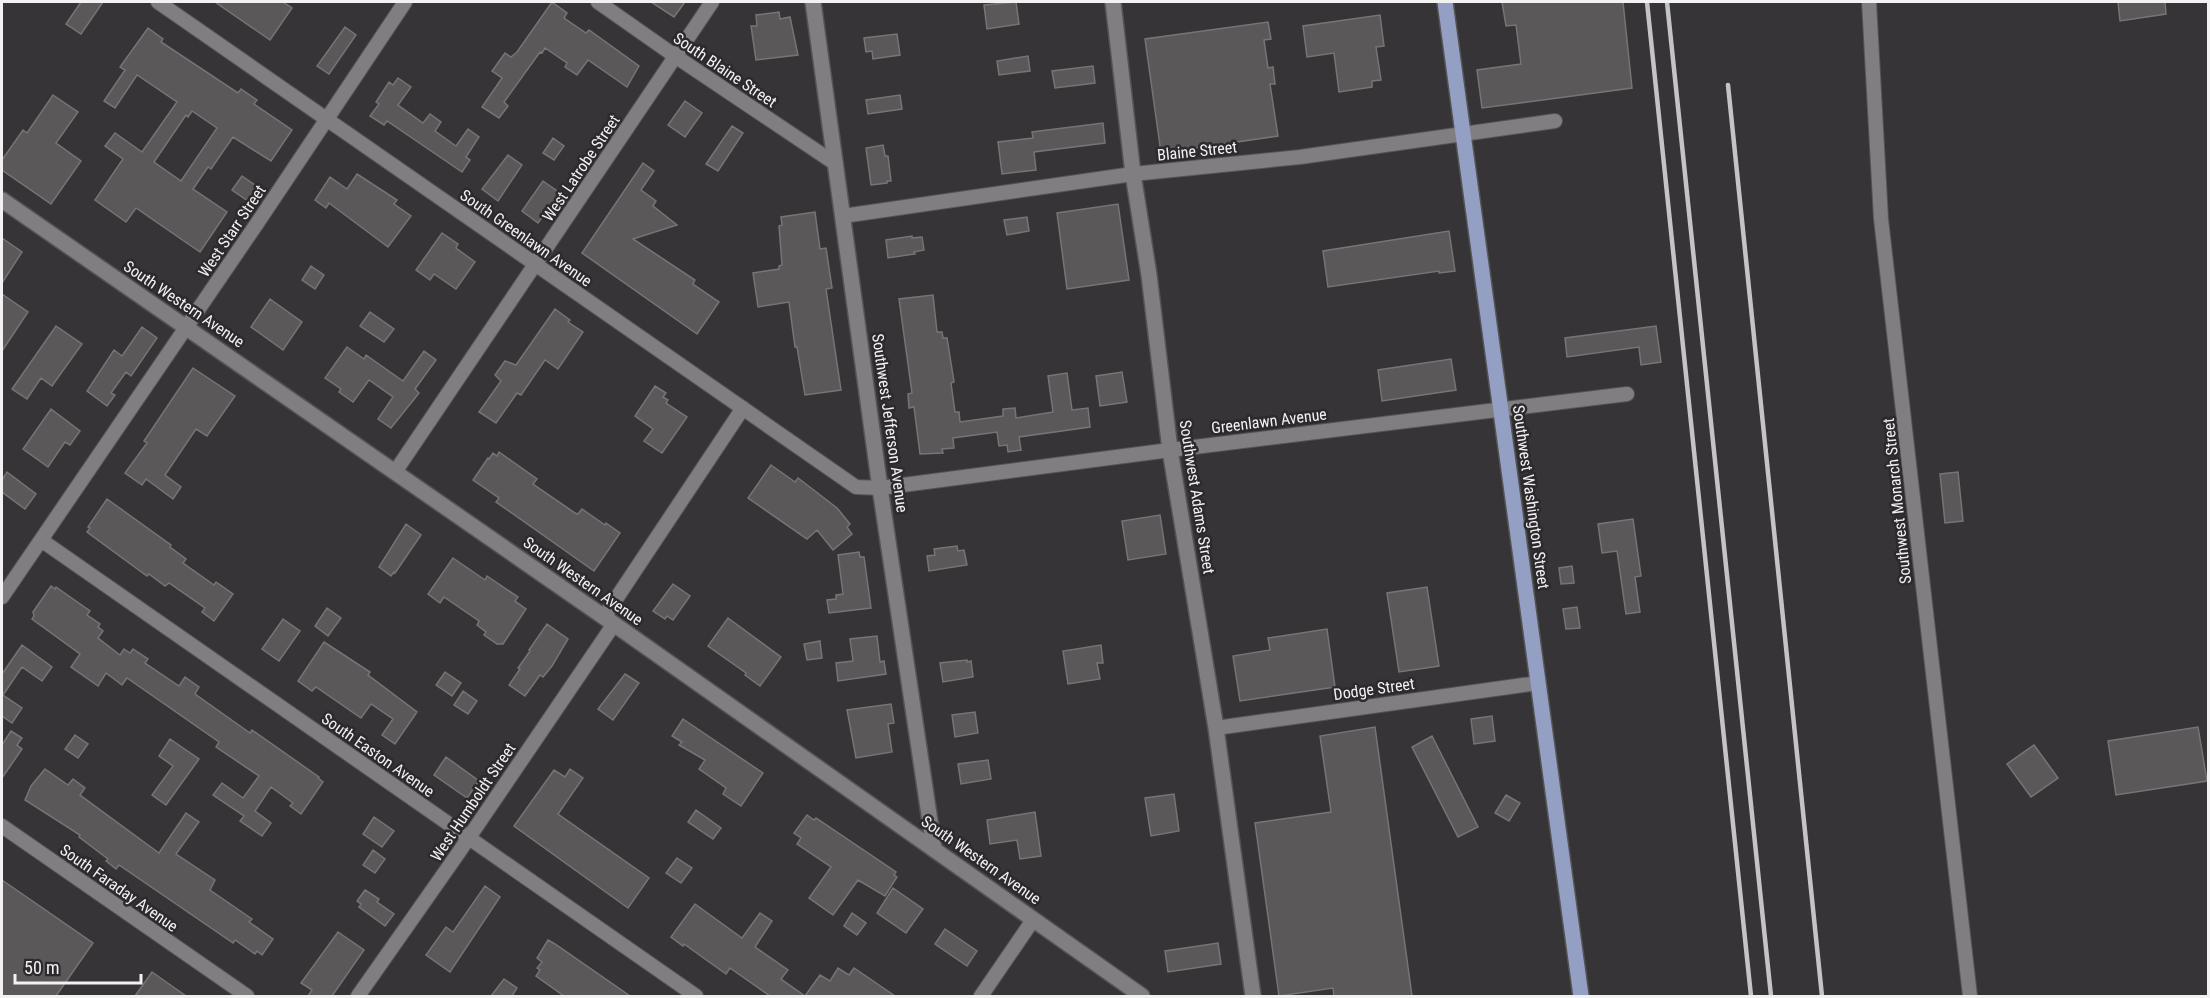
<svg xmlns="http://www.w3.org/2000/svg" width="2210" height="998" font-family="'Roboto Condensed',sans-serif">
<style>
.building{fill:#5b585a;stroke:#777476;stroke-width:1.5;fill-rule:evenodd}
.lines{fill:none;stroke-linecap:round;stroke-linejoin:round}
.minor-casing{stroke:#555455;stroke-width:16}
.secondary-casing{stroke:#555455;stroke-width:18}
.primary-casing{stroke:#555455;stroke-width:18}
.minor{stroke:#807e80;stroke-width:14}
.secondary{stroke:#807e80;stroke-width:15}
.primary{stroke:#93a0c3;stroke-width:15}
.rail{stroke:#c5c4c5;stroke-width:4.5}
.labels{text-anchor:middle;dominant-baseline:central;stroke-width:5;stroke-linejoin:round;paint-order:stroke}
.street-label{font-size:16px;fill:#f3f2f3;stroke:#2c2a2d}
</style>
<rect width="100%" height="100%" fill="#363437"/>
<path class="building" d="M81,2H103L81,34L66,24Z
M215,2H283L292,8L270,40Z
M552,2L567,13L564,18L586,33L589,30L639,66L627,87L588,60L577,75L565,67L567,63L545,48L542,53L540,52L504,102L508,106L499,118L482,107L502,78L492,71L505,53L511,57L517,52Z
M651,2H685L674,17Z
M1016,2L1019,24L987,29L984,5Z
M1502,2H1623L1632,88L1482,108L1477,70L1521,64L1516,25L1506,26Z
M2118,2H2165L2166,14L2120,21Z
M779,12L780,19L790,17L798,55L756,60L751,26H757L756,15Z
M1380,15L1384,46L1376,47L1381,80L1372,81V87L1339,92L1334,53L1307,57L1303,26Z
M1268,22L1271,39L1264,40L1268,68L1273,67L1275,84H1270L1278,136L1161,153L1145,39Z
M345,27L356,35L329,74L317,66Z
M148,28L163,39L161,42L238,93L241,89L257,100L254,104L292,130L271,161L233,137L211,169L208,167L193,189L227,212L200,252L136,208L126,222L95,200L123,159L105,146L115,133L142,152L177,102L137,75L115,108L104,101L125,70L120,67ZM192,111L217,128L181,181L154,162L186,115L188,117Z
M897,34L900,55L873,59L872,51L866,52L864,38Z
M1028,56L1030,71L999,75L997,61Z
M1093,66L1095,83L1055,88L1052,71Z
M398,78L411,87L398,105L423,123L430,114L441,122L435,131L456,146L468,129L479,137L466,157L470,160L462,172L387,121L384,125L370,116L379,104L376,102L389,82L393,85Z
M53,95L78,112L56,143L81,161L51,204L2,170V160L23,130L27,133Z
M900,95L902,109L868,114L866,100Z
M685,101L702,113L685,137L668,125Z
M1103,123L1105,143L1034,152L1036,170L1002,174L998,142L1033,138L1032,132Z
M732,126L743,133L718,171L706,164Z
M553,138L564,146L554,160L543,153Z
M883,145L885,156H888L891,181H887V183L871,185L866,148Z
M508,155L522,165L498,201L482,189Z
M643,163L654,171L641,190L656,201L653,206L677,225L633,239L695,280L693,284L719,302L697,334L582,253Z
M357,174L397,200L394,204L411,216L388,247L329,203L326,208L315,200L330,177L347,189Z
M242,176L258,187L248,201L232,190Z
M543,181L560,193L538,223L522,211Z
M1118,204L1129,280L1067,289L1057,213Z
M815,212L820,249L826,248L832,288L826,289L841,390L805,395L797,347H795L789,302L758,307L753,273L779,269V266L782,265L779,226L782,225L781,217Z
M1027,217L1029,231L1007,235L1004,220Z
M1449,231L1455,271L1439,273V271L1328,287L1323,251Z
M442,233L458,244L456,248L475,262L456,289L434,274L430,280L416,270Z
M912,236V238L922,237L924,250L914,252L915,254L888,258L886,240Z
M2,238L22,252L2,283Z
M311,266L324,275L315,289L302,280Z
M2,294L28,312L2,351Z
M933,295L937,332H942L943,338H947L954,382L951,383L955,412H959L960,422L1003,416V409L1015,408L1016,418L1053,412L1048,376L1067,373L1072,410L1088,408L1090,427L1019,437L1021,450L1008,452L1007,445L999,446L997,432L953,438L954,448L942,449L943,453L920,454L914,407L909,408L908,394L912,393L899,299Z
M270,299L302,322L283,350L251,327Z
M555,309L570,320L568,322L583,332L558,369L545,360L521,395L517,393L496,423L479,412L501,381L495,375L505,361L516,365Z
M370,312L394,329L384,342L360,326Z
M56,326L82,344L52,386L41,378L27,399L12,389Z
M1656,326L1661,362L1641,365L1639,347L1567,357L1565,338Z
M142,327L157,338L131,376L126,372L111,393L115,395L107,406L87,391L114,350L122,356Z
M347,347L364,359L366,355L403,381L424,351L436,360L415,389L419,393L391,428L378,419L393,397L369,380L353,402L339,392L341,389L325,378Z
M1451,359L1456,390L1382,401L1378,370Z
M193,368L235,396L207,436L196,429L165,475L181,487L173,499L146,479L142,485L125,473L147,443L144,441Z
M1122,372L1127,402L1100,406L1096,376Z
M655,386L666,393L663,397L668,400L666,403L687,417L662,453L644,441L653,429L635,416Z
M51,409L80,431L70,445L65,442L48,467L23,449Z
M499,452L537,479L533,484L575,513L578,514L582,509L605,525L606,523L620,533L594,571L496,502L499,498L473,480L488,458L489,459L493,453L497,456Z
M771,465L795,482L798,478L837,508L850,524L847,527L852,534L833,550L817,530L807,539L748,498Z
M7,472L36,494L25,509L2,492V480Z
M1958,472L1963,521L1945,523L1940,474Z
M107,499L171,545L170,547L186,559L183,563L214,585L216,582L233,594L214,621L202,612L205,608L169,583L165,586L149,574L147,576L87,532L90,528L88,527Z
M1160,515L1166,554L1128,560L1122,521Z
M1633,519L1641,576L1635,577L1640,612L1626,614L1617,551L1602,553L1598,524Z
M406,524L421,535L395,573L394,572L391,576L379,567Z
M957,546L958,551L964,550L967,565L929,571L927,556L935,555L934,549Z
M859,552L860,557H864L871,608L829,613L827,600L836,599V595L843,594L838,555Z
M453,558L485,580L487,576L518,597L515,601L526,609L503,644H497L484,635L486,632L477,625L479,621L444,597L440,603L428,594Z
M1572,566L1574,583L1561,584L1559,568Z
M673,584L690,596L673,620L667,616L665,619L653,611Z
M51,586L55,589L56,587L90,611L87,615L100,624L98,627L103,631L98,638L120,655L124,649L130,653L133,649L148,659L145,663L179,686L185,677L199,687L195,694L250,733L252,730L319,777L318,778L323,782L301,814L290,806L293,803L271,787L255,811L271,823L262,836L240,821L244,816L213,795L222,783L243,798L259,776L216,747L219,742L127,678L122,685L106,673L98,686L71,667L80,654L32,619L34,616L33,612Z
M1427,587L1439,666L1399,672L1387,593Z
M1577,607L1580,628L1566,629L1563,609Z
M327,608L341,618L328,636L315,626Z
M728,618L781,657L760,686L745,675L746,673L708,646Z
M283,619L300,631L279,661L262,649Z
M547,624L568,639L552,666L543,677L540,675L525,696L509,685L520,669L518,668L530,651L529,650Z
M1327,629L1335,687L1240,701L1233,656L1270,650L1268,638Z
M877,636L880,662L884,661L886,674L838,681L836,663L853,661L850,639Z
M820,641L822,658L807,660L804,644Z
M324,642L370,672L368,675L417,712L395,744L382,735L393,719L371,704L361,718L316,687L312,691L298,681Z
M22,645L52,667L42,681L22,667L3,695L22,708L12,723L2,716V674Z
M1101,645L1103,663H1097L1100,679L1068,684L1063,651Z
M967,660V662L971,661L973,677L943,682L940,663Z
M445,672L461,683L452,696L436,685Z
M625,674L639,683L613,720L598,709Z
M463,691L477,701L468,714L454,705Z
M891,704L894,723L888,724L892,752L856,758L847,710Z
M975,712L978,733L955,737L952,715Z
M1492,716L1495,741L1474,744L1471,719Z
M683,719L763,773L741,806L723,794L726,788L699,769L705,760L679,745L682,742L672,736Z
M1375,727L1412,996H1334L1333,988L1279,996L1255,823L1331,812L1320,736Z
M2198,727L2207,781L2116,795L2108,741Z
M11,731L22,738L17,745L22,749L2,778V745Z
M75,735L88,744L78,758L65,749Z
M1432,736L1478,827L1458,837L1412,747Z
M170,739L199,759L166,805L152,795L173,766L159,756Z
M2034,745L2058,778L2031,797L2007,764Z
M446,757L479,781L467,798L434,775Z
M988,760L991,779L961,784L958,764Z
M45,769L68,785L73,779L85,788L80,795L159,853L186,813L199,822L176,854L215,880L210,890L252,919L249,922L273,939L262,955L257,951L255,954L235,940L233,943L119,865L116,869L106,861L108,859L79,837L80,835L25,800L31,786Z
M570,769L583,778L558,814L649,878L628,908L514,826L554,770L565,777Z
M1174,794L1179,831L1151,836L1145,798Z
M1506,795L1520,803L1509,821L1495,813Z
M696,810L721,828L713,839L688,822Z
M1035,812L1041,856L1020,859L1017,840L990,844L987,820Z
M807,815L814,820L816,818L896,872L894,875L897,877L885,896L858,880L833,915L809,898L831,867L797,844L801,838L794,833Z
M374,817L394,831L382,847L363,834Z
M373,850L385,859L375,873L363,865Z
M677,858L692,868L681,883L666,873Z
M2,880L93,943L56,996H2Z
M485,886L500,897L450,972L426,955L446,927L453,932Z
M893,888L923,909L906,933L877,913Z
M365,890L379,899L377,902L394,914L385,926L359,907L361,904L357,901Z
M695,904L742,938L760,913L772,921L755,947L788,970L781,979L805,996L820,975L830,981L838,968L849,975L854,968L895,996H770L730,968L726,974L684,944L683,946L671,937Z
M852,913L866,923L857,935L844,926Z
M945,929L977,951L967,966L935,944Z
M338,932L364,950L332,996H308L312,990L301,983Z
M548,940L555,944L630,996H564L536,976L540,970L537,968L542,962L537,958Z
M1218,943L1221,964L1168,972L1165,951Z
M152,972L186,996H135Z
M504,979L517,988L512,996H491Z"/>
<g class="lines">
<g class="minor-casing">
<path id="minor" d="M158,2L856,487L880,488L1170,450L1627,394
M598,2L675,56L836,164
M1869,2L1881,219L1970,996
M843,216L1133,174L1300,157L1555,121
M395,472L712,2
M41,540L696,996
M2,597L258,222L405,2
M604,617L743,408
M1216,728L1538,683
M2,826L247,996
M358,996L457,855L614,624
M981,996L1033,920"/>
</g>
<g class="secondary-casing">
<path id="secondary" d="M813,2L880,488L934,848
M1113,2L1133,174L1149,275L1170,450L1216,728L1253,996
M2,200L604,617L1142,996"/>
</g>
<g class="primary-casing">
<path id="primary" d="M1445,2L1581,996"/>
</g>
<use href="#minor" class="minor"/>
<use href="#secondary" class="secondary"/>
<use href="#primary" class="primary"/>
<path class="rail" d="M1647,2L1751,996
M1667,2L1771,996
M1728,85L1822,996"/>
</g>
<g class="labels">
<g class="street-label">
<text transform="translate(725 70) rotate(34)">South Blaine Street</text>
<text transform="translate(1197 151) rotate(-6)">Blaine Street</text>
<text transform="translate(581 168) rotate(-56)">West Latrobe Street</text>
<text transform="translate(232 231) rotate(-56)">West Starr Street</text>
<text transform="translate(526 238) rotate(35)">South Greenlawn Avenue</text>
<text transform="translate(184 304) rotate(34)">South Western Avenue</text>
<text transform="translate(1269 421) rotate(-7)">Greenlawn Avenue</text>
<text transform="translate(890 423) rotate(82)">Southwest Jefferson Avenue</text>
<text transform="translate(1197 497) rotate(81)">Southwest Adams Street</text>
<text transform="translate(1531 497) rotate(82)">Southwest Washington Street</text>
<text transform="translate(1897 501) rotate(-96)">Southwest Monarch Street</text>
<text transform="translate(583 581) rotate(35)">South Western Avenue</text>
<text transform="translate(1374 689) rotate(-8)">Dodge Street</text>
<text transform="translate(378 755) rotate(35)">South Easton Avenue</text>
<text transform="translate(473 802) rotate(-56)">West Humboldt Street</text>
<text transform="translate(981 860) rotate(35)">South Western Avenue</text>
<text transform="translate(119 888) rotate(35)">South Faraday Avenue</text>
</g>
</g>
<rect width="2210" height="998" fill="none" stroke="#f3f2f3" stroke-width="6"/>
<path d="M15 974v9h126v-9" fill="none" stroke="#f3f2f3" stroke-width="3"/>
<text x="24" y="974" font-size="18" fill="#f3f2f3" stroke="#2c2a2d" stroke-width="4.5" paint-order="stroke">50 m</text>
</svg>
